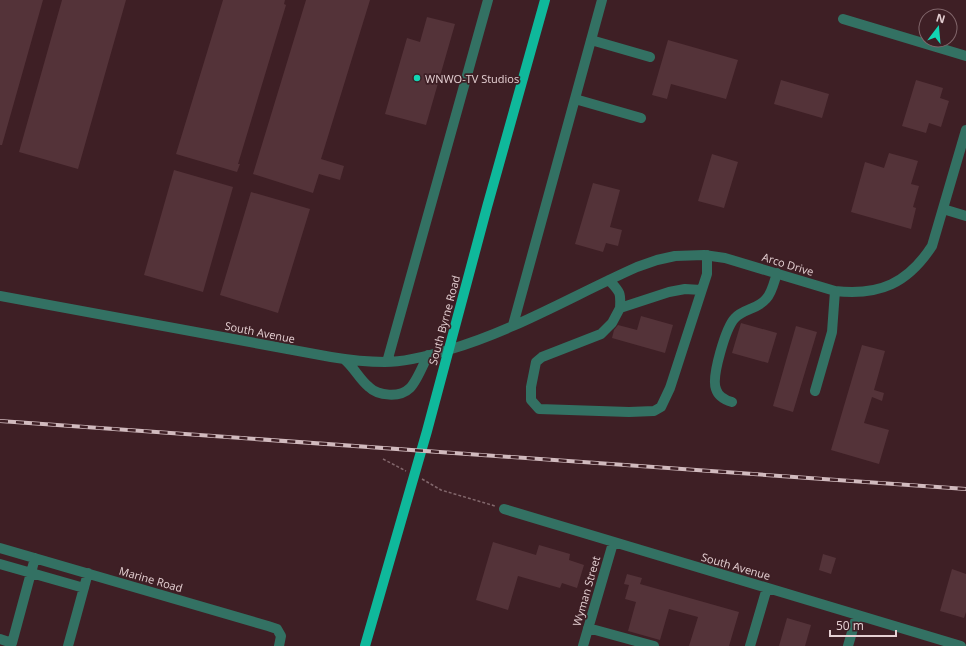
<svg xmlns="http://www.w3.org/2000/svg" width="966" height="646" font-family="'Open Sans',sans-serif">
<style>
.building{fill:#543339}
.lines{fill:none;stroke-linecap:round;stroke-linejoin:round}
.path{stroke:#82676c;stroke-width:1.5;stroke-dasharray:3 2;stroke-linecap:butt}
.minor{stroke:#337163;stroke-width:10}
.major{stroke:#0fb89b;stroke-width:10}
.rail-casing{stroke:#d1babe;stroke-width:4}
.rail{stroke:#3e1f25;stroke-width:2.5;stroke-dasharray:8;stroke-linecap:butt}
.poi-dot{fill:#12d5b4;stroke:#3e1f25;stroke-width:1.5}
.labels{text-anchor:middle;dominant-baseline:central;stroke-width:3.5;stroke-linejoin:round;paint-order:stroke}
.poi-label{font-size:11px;fill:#e5d0d3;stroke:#3e1f25;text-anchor:start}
.street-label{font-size:11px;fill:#e5d0d3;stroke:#3e1f25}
</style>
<rect width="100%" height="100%" fill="#3e1f25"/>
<path class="building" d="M0,0H43L2,145H0Z
M62,0H126L78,169L19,152Z
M223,0H285L284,4L286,5L238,164H240L237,172L176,154Z
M306,0H370L321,159L344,166L340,180L319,174L313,193L253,174Z
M427,17L455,24L426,125L385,114L407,38L420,42Z
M668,40L738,60L726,99L671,84L667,99L652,95Z
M781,80L829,94L822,118L774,104Z
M916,80L943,88L940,98L949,101L941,127L929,123L926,133L902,126Z
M889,153L918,161L911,184L919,186L913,207L916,208L911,229L851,212L865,162L884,168Z
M712,154L738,162L724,208L698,201Z
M174,170L233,187L203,292L144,275Z
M593,183L620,190L610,227L622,230L618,246L606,243L603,252L575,244Z
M251,192L310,209L278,313L220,295Z
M641,316L673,325L665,353L612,338L614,330L618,325L637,330Z
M741,323L777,333L768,363L732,353Z
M796,326L817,332L793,412L773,406Z
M862,345L885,351L874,390L884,393L882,401L872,397L864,423L889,430L879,464L831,450Z
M493,542L536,555L539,545L570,554L569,560L584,565L577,588L562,583L560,588L518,576L508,610L476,600Z
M823,554L836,558L831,574L819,570Z
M952,569L966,574V612L964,618L940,611Z
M627,574L642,578L640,584L739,612L729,646H689L698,617L669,609L660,640L628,631L636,602L625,599L629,585L624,584Z
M787,618L811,625L805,646H779Z"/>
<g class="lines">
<path class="path" d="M383,459L406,471
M422,479L441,490L495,506"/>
<path class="minor" d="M843,19L966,56
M591,40L650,57
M575,99L641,118
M943,209L966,216
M609,280C620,292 621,292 620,308L669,292L685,289L701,290
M0,296L331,357C349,360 367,362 385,362C406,362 428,356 448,350C514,331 574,295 637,267L657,260L675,256L704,255L725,258L835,291C880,296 908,283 932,246L966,130
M620,308L612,323L601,334L542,357L536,362L531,387V400L539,409L629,412L654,411L661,407L670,388L707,274V255
M513,325L602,0
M344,359C354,367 359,379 369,387C378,396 400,398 410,388C417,381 423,365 428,355
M387,362L488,0
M815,391L832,332L835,291
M732,402C725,400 718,396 716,389C711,377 726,327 735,318C743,309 758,309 766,299C772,293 774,282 777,273
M504,509L961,646
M0,548L268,626L277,629L281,636L279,646
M0,564L84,588
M588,628L654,646
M0,639L12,643L35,558
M68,646L88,573
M583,646L613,543
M750,646L767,588
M848,646L857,615"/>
<path class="major" d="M365,646L427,431L487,207L545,0"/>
<g class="rail-casing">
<path id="rail" d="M0,421L966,489"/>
</g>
<use href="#rail" class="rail"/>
</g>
<circle class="poi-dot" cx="417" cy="78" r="4"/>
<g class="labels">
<g class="poi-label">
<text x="425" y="78">WNWO-TV Studios</text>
</g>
<g class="street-label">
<text transform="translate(788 264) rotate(17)">Arco Drive</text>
<text transform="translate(444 320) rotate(-75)">South Byrne Road</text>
<text transform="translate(260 332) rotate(11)">South Avenue</text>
<text transform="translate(736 566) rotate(16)">South Avenue</text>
<text transform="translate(151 579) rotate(16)">Marine Road</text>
<text transform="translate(586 591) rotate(-74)">Wyman Street</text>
</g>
</g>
<g transform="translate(938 28) rotate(16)"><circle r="19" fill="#3e1f25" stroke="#81666b"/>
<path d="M0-3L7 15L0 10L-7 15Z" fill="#12d5b4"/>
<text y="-6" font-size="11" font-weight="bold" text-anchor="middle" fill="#e5d0d3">N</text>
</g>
<path d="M830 630v6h66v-6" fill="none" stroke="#e5d0d3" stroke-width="2"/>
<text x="836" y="630" font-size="12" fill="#e5d0d3" stroke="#3e1f25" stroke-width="3" paint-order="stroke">50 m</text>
</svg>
